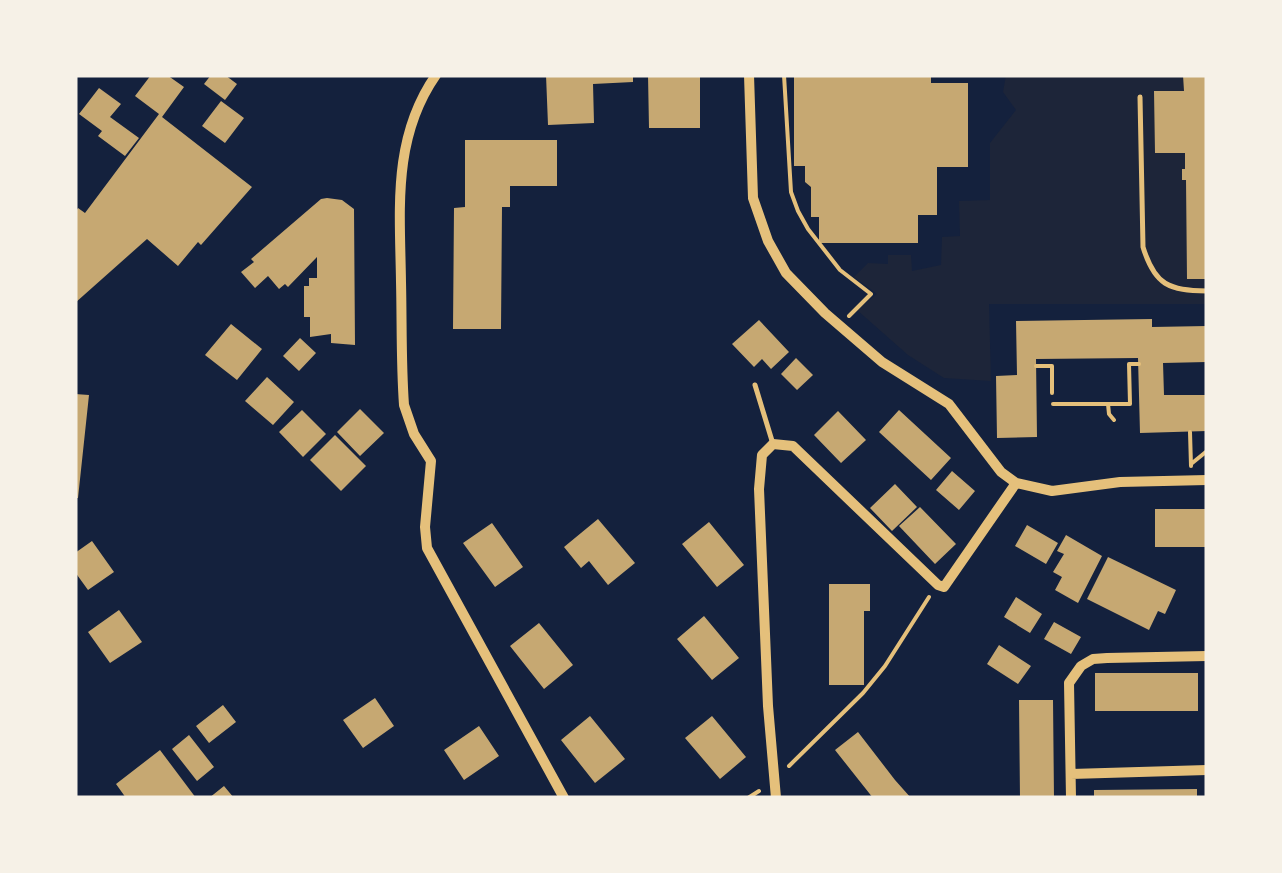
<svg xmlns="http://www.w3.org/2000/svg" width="1282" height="873" font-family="Helvetica,sans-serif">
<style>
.green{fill:#1d2539}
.building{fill:#c6a872}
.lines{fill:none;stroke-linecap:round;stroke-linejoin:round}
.path{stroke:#e5c07b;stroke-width:4}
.service{stroke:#e5c07b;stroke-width:5}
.minor{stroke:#e5c07b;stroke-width:10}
</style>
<rect width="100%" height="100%" fill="#14213d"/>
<path class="green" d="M1006,75H1207V304H989L991,381L944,378L908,355L857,310L877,294L854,277L868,263L888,264V255H911L912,271L941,265L942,237L960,236L959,201L990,200V143L1016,110L1003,92Z"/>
<path class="building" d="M151,75H167L184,87L162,117L252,187L201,245L198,242L178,266L147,239L75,303V213L78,208L85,213L159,114L135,96Z
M211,75H225L237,84L225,100L204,84Z
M546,75H633V82L593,84L594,123L548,125Z
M648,75H700V128H649Z
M794,75H931V83H968V167H937V215H918V243H819V217H811V187L805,182V166H794Z
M1183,75H1207V279H1187L1186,180H1182V169H1185V153H1155L1154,91H1184Z
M99,88L121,104L110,117L139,138L125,156L98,136L102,131L79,114Z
M221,101L244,118L225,143L202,126Z
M465,140H557V186H510V207H502L501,329H453L454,208L465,207Z
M327,198L342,200L354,209L355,345L331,343V334L310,337V317H304V286H309V278H317V257L288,287L285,284L279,289L268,276L255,288L241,272L254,262L251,259L321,199Z
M1152,319V327L1207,326V362L1163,363L1164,395H1207V431L1140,433L1138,358L1036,359L1037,437L997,438L996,376L1017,375L1016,321Z
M759,320L789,352L771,369L762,359L754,367L732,344Z
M231,324L262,349L237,380L205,355Z
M300,338L316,353L299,371L283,356Z
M796,358L813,375L797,390L781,374Z
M267,377L294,402L273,425L245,401Z
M75,394L89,395L78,498H75Z
M360,409L384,433L360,456L337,432Z
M302,410L326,434L303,457L279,432Z
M899,410L951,458L931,480L879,432Z
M838,411L866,440L841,463L814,435Z
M335,435L366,466L341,491L310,460Z
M952,471L975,491L959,510L936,490Z
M895,484L917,507L892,531L870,508Z
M920,507L956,544L935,564L899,526Z
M1155,509H1207V547H1155Z
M598,519L635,563L608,585L589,561L581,568L564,547Z
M709,522L744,565L717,587L682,544Z
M492,523L523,567L495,587L463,543Z
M1027,525L1058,543L1046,564L1015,546Z
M1066,535L1102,556L1078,603L1055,590L1062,577L1053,572L1064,554L1057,551Z
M92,541L114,572L88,590L75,572V553Z
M1108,557L1176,590L1165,614L1158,611L1149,630L1087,599Z
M829,584H870V611H864V685H829Z
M1016,597L1042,614L1030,633L1004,617Z
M119,610L142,642L110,663L88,632Z
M704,616L739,658L712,680L677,639Z
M1054,622L1081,637L1071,654L1044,639Z
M539,623L573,665L544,689L510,646Z
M999,645L1031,666L1018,684L987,664Z
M1095,673H1198V711H1095Z
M375,698L394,726L363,748L343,720Z
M1019,700H1053L1054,798H1020Z
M223,705L236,722L209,743L196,726Z
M590,716L625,759L595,783L561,740Z
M712,716L746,757L720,779L685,738Z
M479,726L499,756L464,780L444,750Z
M858,732L895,780L911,798H873L835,750Z
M189,735L214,767L197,781L172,749Z
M160,750L196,798H126L116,784Z
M224,786L234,798H209Z
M1197,789V798H1094V790Z"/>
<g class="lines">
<path class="path" d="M784,75L791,192L798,211L808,229L840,270L871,294L849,316
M1036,366H1052V393
M1053,404H1130L1129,364H1139
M1108,404L1109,414L1114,420
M1190,432L1191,466
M1191,464L1207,451
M789,766L863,693L885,666L929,597
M748,798L759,791"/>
<path class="service" d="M1140,97L1143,247C1155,286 1169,290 1207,291
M755,385L773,444"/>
<path class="minor" d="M436,75C392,138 400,209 401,282C402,323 401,364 404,405L414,434L431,461L425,527L427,548L564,798
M749,75L753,198L768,241L786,273L825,313L882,362L949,404L1001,472L1016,483L1052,491L1120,482L1207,480
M1071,774L1207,770
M776,798L768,706L759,489L762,455L773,444L793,446L938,585L944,587L1016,483
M1071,798L1069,683L1081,666L1093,659L1107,658L1207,656"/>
</g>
<rect width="1282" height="873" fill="none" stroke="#f6f1e7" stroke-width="155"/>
</svg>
